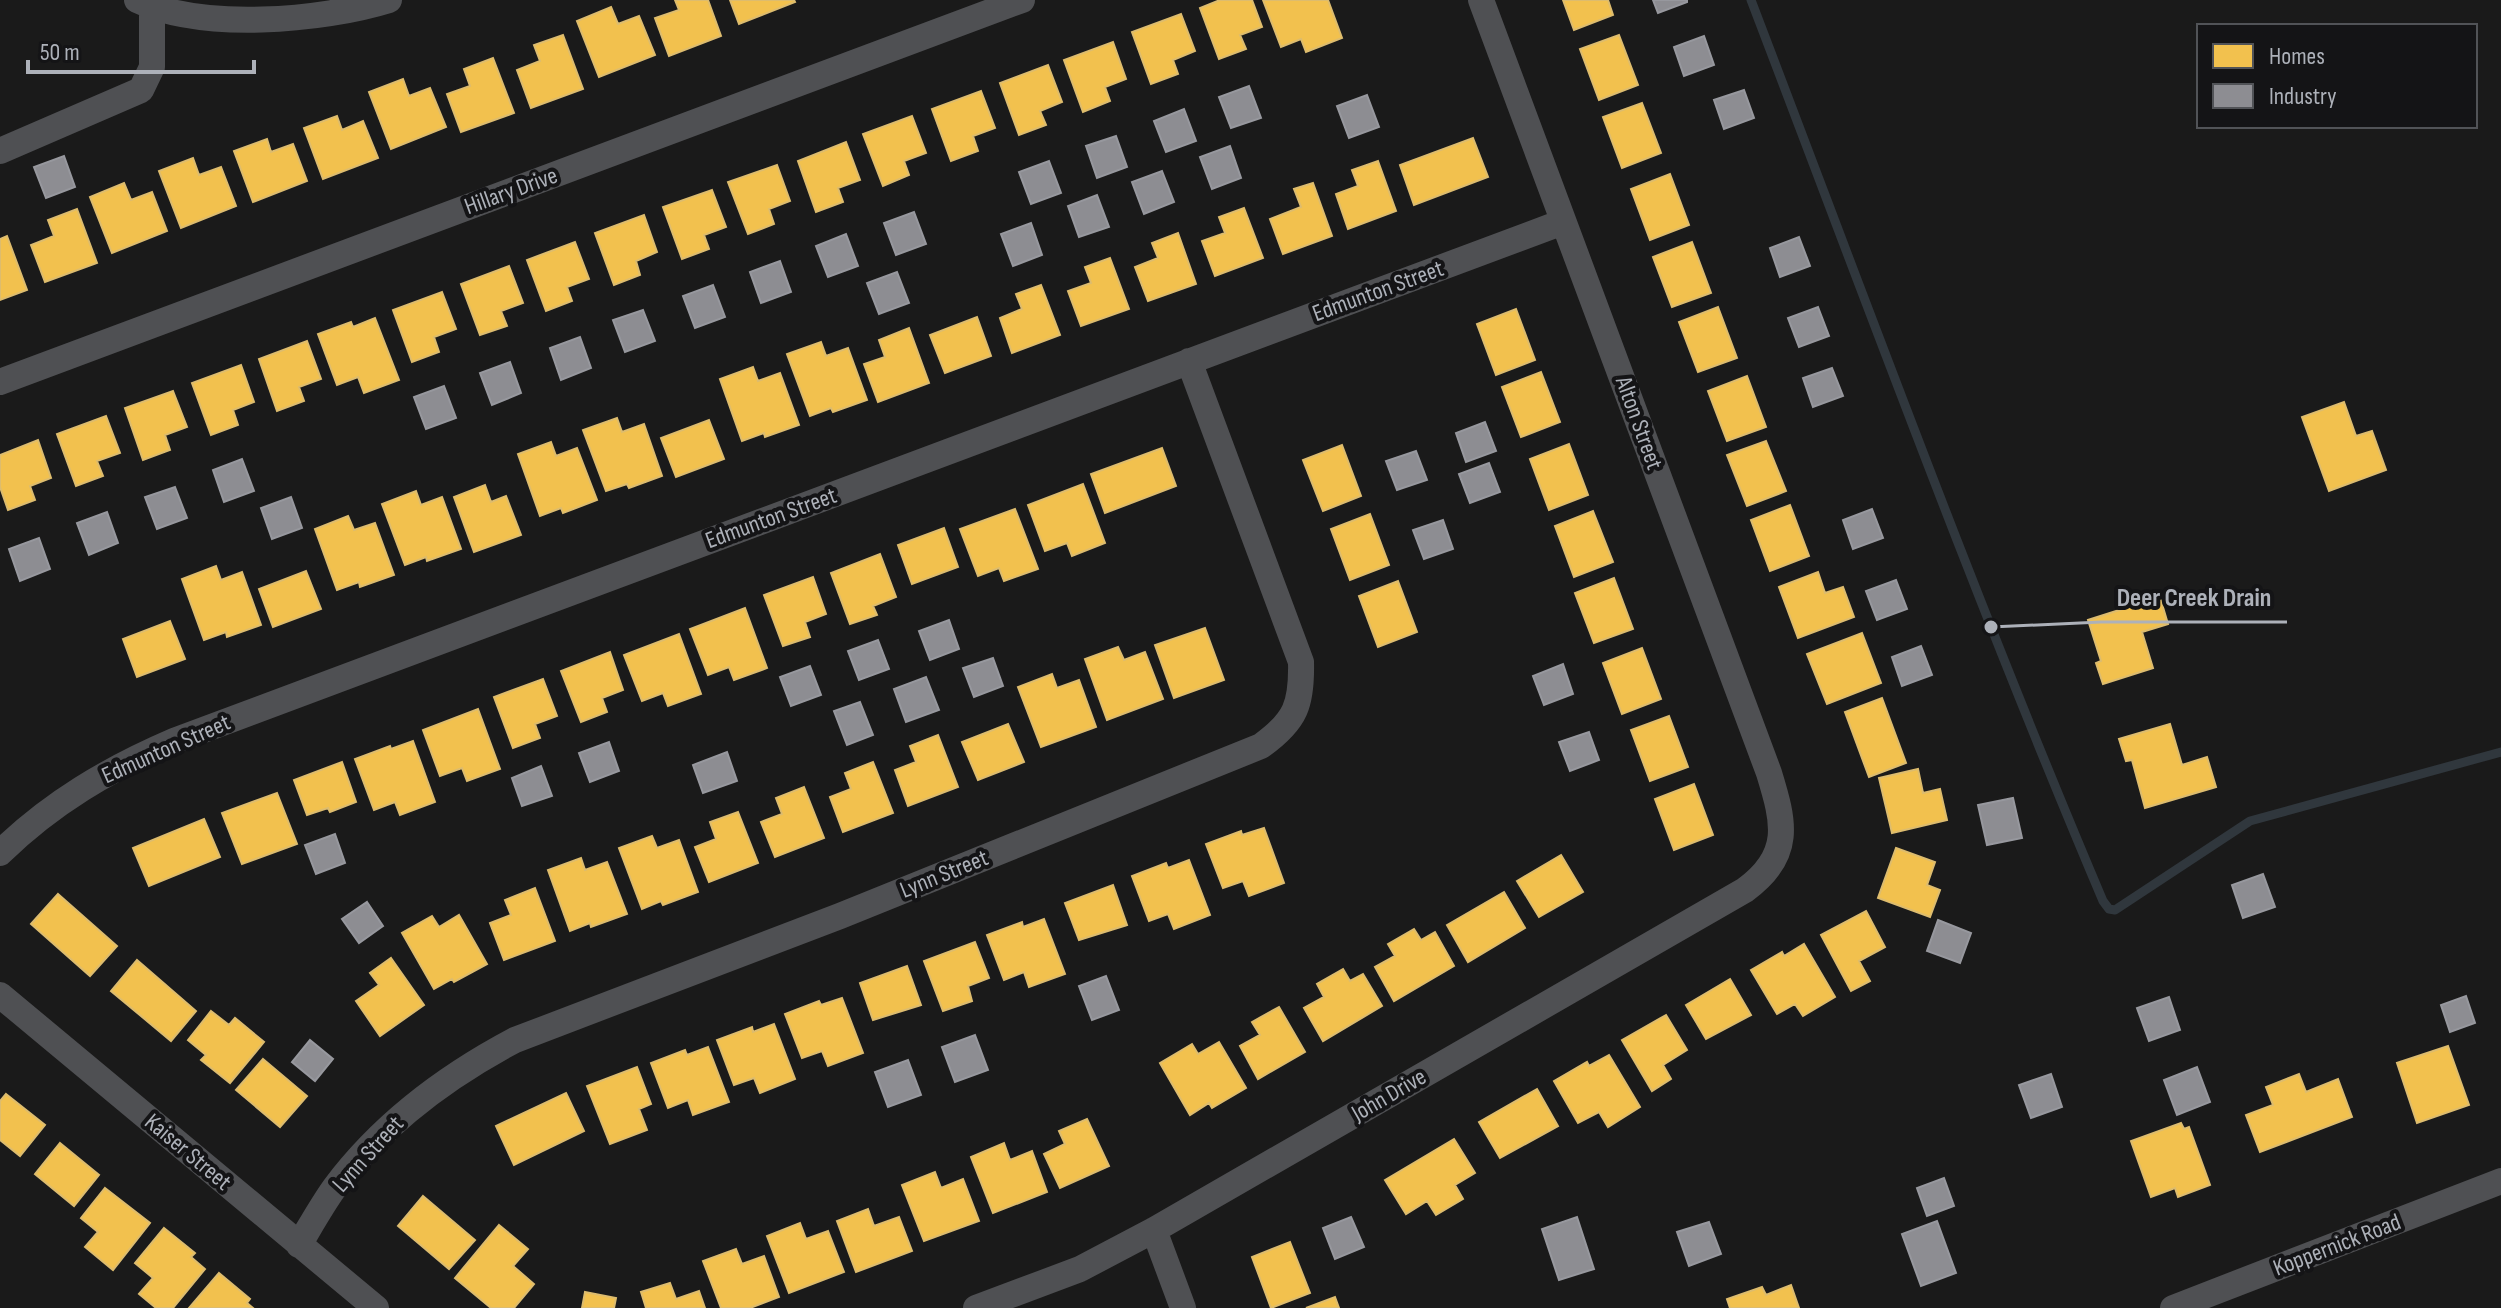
<svg xmlns="http://www.w3.org/2000/svg" width="2501" height="1308" font-family="'Sofia Sans Condensed',sans-serif">
<style>
.homes{fill:#f2c14e;stroke:#ddbc6e;stroke-width:2}
.industry{fill:#8d8d92;stroke:#97989e;stroke-width:2}
.lines{fill:none;stroke-linecap:round;stroke-linejoin:round}
.stream{stroke:#30373d;stroke-width:9}
.street{stroke:#4f5053;stroke-width:26}
.labels{text-anchor:middle;dominant-baseline:central;stroke-width:8;stroke-linejoin:round;paint-order:stroke}
.street-label{font-size:24px;fill:#adb1b9;stroke:#141416}
.leader{fill:none;stroke:#adb1b9;stroke-width:3}
.callout-dot{fill:#adb1b9;stroke:#141416;stroke-width:3}
.callout-label{font-size:26px;text-anchor:middle;font-weight:bold;fill:#adb1b9;stroke:#141416;stroke-width:8;stroke-linejoin:round;paint-order:stroke}
</style>
<rect width="100%" height="100%" fill="#1a1a1a"/>
<path class="homes" d="M675,0H708L721,36L669,56L655,18L679,10Z
M730,0H794L795,2L739,24Z
M1220,0H1252L1262,27L1240,35L1246,49L1219,59L1200,8Z
M1263,0H1328L1342,38L1306,52L1301,39L1281,47Z
M1563,0H1608L1613,15L1574,30Z
M611,7L618,24L639,16L655,55L599,77L577,21Z
M1181,14L1195,51L1173,60L1178,74L1151,84L1132,32Z
M563,35L583,89L531,108L517,70L540,61L534,45Z
M1619,35L1638,85L1599,100L1580,49Z
M1113,42L1126,79L1105,87L1110,101L1083,112L1064,60Z
M493,58L514,113L461,132L447,94L470,86L464,69Z
M1048,65L1062,102L1040,111L1046,125L1019,135L1000,83Z
M403,79L409,96L430,88L446,127L391,149L369,92Z
M981,91L995,128L973,136L978,151L951,161L932,109Z
M1642,103L1661,153L1622,168L1603,117Z
M337,116L342,130L363,121L378,158L323,179L304,128Z
M912,116L926,153L904,161L909,175L883,186L863,134Z
M1473,138L1488,177L1414,205L1400,165Z
M267,139L271,152L293,144L307,181L253,202L234,151Z
M846,142L860,180L838,188L843,202L816,212L798,161Z
M193,158L199,175L221,167L236,206L181,228L159,171Z
M1378,161L1396,211L1348,229L1336,194L1358,186L1352,170Z
M777,165L790,201L769,209L774,224L748,234L728,182Z
M1670,174L1689,225L1650,240L1631,189Z
M124,183L131,200L152,192L167,231L112,253L90,197Z
M1313,183L1332,236L1283,254L1270,219L1301,207L1294,189Z
M712,190L726,227L704,235L709,249L682,259L663,207Z
M1244,208L1263,258L1215,276L1202,241L1225,233L1219,217Z
M77,209L97,263L45,282L31,245L54,236L48,220Z
M644,215L657,252L636,261L640,275L614,285L595,233Z
M1178,233L1196,284L1148,301L1135,267L1158,258L1152,243Z
M7,236L27,290L0,300V239Z
M575,242L589,279L567,287L572,301L546,311L527,260Z
M1692,242L1711,293L1672,307L1653,257Z
M1110,258L1129,309L1081,326L1068,291L1091,283L1085,267Z
M509,266L523,303L501,311L507,326L480,335L461,284Z
M1041,285L1060,335L1012,353L1000,318L1022,309L1016,294Z
M442,292L456,329L434,337L439,352L412,362L393,310Z
M1718,307L1737,358L1698,372L1679,322Z
M1516,309L1535,360L1496,375L1477,324Z
M977,317L991,356L945,373L930,335Z
M375,318L399,380L364,393L358,377L337,385L318,334L351,322L353,327Z
M909,328L929,383L878,402L864,364L885,357L879,340Z
M307,341L321,379L299,387L304,401L277,411L259,359Z
M821,342L826,356L848,348L867,400L833,412L831,408L810,416L787,354Z
M241,365L254,402L233,410L238,425L211,435L192,383Z
M753,367L758,381L780,373L799,425L765,437L764,433L742,441L720,379Z
M1541,372L1560,422L1521,437L1502,387Z
M1747,376L1766,427L1727,441L1708,391Z
M173,391L187,427L165,435L170,450L143,460L125,408Z
M2344,402L2356,436L2372,431L2386,470L2329,491L2302,417Z
M106,416L120,453L97,461L103,476L76,486L57,434Z
M617,418L622,432L644,424L662,476L629,488L627,484L606,491L583,430Z
M709,420L724,459L676,477L661,438Z
M38,440L51,478L30,486L35,500L8,510L0,487V455Z
M1766,441L1786,491L1747,506L1727,455Z
M551,442L556,456L577,448L597,500L563,513L561,508L540,516L518,454Z
M1569,444L1588,495L1549,510L1530,459Z
M1342,445L1361,496L1323,511L1303,460Z
M1162,448L1176,486L1105,513L1091,474Z
M1083,484L1105,543L1072,556L1067,543L1045,551L1028,505Z
M485,485L491,502L506,496L521,535L474,552L454,497Z
M416,491L421,505L442,497L461,549L427,561L426,557L405,565L382,504Z
M1790,505L1809,556L1770,571L1751,520Z
M1015,509L1038,569L1004,581L999,568L978,576L960,529Z
M1593,511L1613,562L1574,577L1555,526Z
M1370,514L1389,565L1350,580L1331,529Z
M348,516L354,530L375,523L394,575L360,587L359,582L337,590L315,529Z
M944,528L958,567L912,584L898,545Z
M880,554L896,597L873,606L877,615L850,624L831,573Z
M216,566L221,580L242,572L261,625L227,637L226,632L204,640L182,579Z
M306,571L321,609L273,627L259,589Z
M1818,572L1825,593L1843,587L1854,617L1798,638L1779,587Z
M813,577L826,614L805,622L810,637L783,646L764,595Z
M1614,578L1633,629L1594,643L1575,593Z
M1398,581L1417,632L1378,647L1359,596Z
M2160,597L2168,624L2142,632L2153,668L2103,684L2096,663L2101,661L2088,620Z
M745,608L767,668L734,680L729,667L708,675L690,629Z
M170,621L185,659L137,677L123,639Z
M1205,628L1224,680L1174,698L1155,645Z
M1862,633L1881,683L1827,704L1807,654Z
M679,634L701,694L668,706L663,693L642,701L624,655Z
M1118,647L1124,660L1145,652L1163,699L1107,720L1085,659Z
M1642,648L1661,699L1622,714L1603,663Z
M610,652L623,690L602,698L607,712L581,722L561,671Z
M1052,674L1057,688L1079,680L1096,727L1041,747L1018,687Z
M543,679L557,716L535,724L540,738L513,748L494,697Z
M1882,698L1906,763L1869,777L1845,712Z
M478,709L500,769L467,781L462,768L440,776L423,730Z
M1669,716L1688,767L1650,781L1631,730Z
M1008,724L1024,762L978,780L962,742Z
M2170,724L2182,765L2207,757L2216,787L2145,808L2132,760L2126,761L2119,739Z
M938,735L958,787L908,806L895,770L916,762L910,746Z
M413,741L435,802L400,815L395,802L374,810L355,759L390,746L391,749Z
M342,762L356,802L330,812L328,808L307,815L294,780Z
M873,762L893,813L843,832L830,797L851,789L845,773Z
M1918,769L1923,793L1940,789L1947,820L1892,833L1879,778Z
M1694,784L1713,835L1674,850L1655,799Z
M804,787L824,838L775,857L761,822L782,814L776,798Z
M277,793L297,844L242,864L222,813Z
M738,812L758,863L709,882L695,847L716,839L710,822Z
M204,819L220,857L149,886L133,848Z
M1264,828L1284,883L1249,896L1243,881L1223,888L1206,844L1241,831L1242,835Z
M652,836L657,848L679,840L698,892L663,905L661,901L642,909L619,848Z
M1896,848L1935,862L1927,885L1940,890L1930,917L1878,898Z
M1561,855L1583,892L1539,917L1517,881Z
M581,858L585,870L607,862L627,914L591,927L590,923L570,931L548,870Z
M1189,860L1210,915L1174,929L1168,914L1149,921L1132,876L1166,863L1168,868Z
M1113,885L1127,925L1079,940L1065,903Z
M535,888L555,941L504,960L490,923L511,915L505,900Z
M1504,892L1525,928L1468,962L1447,925Z
M58,894L117,946L90,976L31,924Z
M1866,911L1885,947L1859,961L1870,981L1851,991L1821,935Z
M459,915L487,964L454,982L452,979L434,989L402,933L432,916L439,927Z
M1044,919L1065,974L1029,987L1024,972L1004,980L987,935L1022,922L1023,927Z
M1414,929L1421,940L1435,932L1454,966L1394,1001L1375,967L1395,956L1388,944Z
M975,942L989,978L968,986L972,1001L943,1011L924,961Z
M1804,944L1835,997L1803,1016L1795,1004L1777,1014L1751,970L1782,952L1784,956Z
M391,958L424,1005L380,1036L356,1001L379,985L370,973Z
M137,960L196,1011L171,1041L111,991Z
M907,966L921,1005L873,1020L860,983Z
M1343,969L1350,981L1363,974L1382,1006L1323,1041L1304,1008L1324,997L1317,984Z
M1730,979L1751,1015L1706,1039L1686,1005Z
M842,998L863,1053L828,1066L822,1051L802,1058L785,1014L819,1001L821,1005Z
M1279,1007L1305,1052L1258,1079L1240,1046L1260,1035L1252,1022Z
M211,1011L229,1025L235,1018L264,1042L230,1083L201,1060L206,1055L188,1040Z
M1666,1015L1687,1050L1663,1065L1671,1079L1652,1091L1622,1040Z
M774,1024L795,1079L760,1093L754,1078L734,1085L717,1040L752,1027L753,1032Z
M1219,1042L1246,1088L1212,1108L1209,1103L1190,1115L1160,1063L1192,1044L1198,1054Z
M2448,1046L2469,1105L2417,1123L2397,1063Z
M708,1047L729,1102L693,1115L688,1100L668,1108L651,1063L685,1050L687,1055Z
M1609,1055L1640,1107L1608,1127L1599,1112L1578,1123L1554,1081L1587,1062L1589,1066Z
M263,1059L307,1096L280,1127L236,1090Z
M637,1067L651,1104L639,1109L647,1130L610,1144L587,1086Z
M2299,1074L2306,1092L2338,1079L2352,1117L2260,1152L2246,1115L2273,1105L2266,1087Z
M1537,1089L1558,1126L1500,1158L1479,1122Z
M566,1093L584,1131L514,1165L496,1126Z
M6,1094L45,1125L20,1156L0,1140V1101Z
M1087,1119L1109,1166L1060,1188L1044,1154L1065,1144L1059,1131Z
M2181,1123L2184,1129L2189,1127L2210,1185L2178,1197L2175,1188L2151,1197L2131,1141Z
M1454,1139L1475,1173L1455,1185L1463,1199L1436,1215L1427,1201L1406,1214L1385,1180Z
M60,1143L99,1175L74,1206L35,1174Z
M1004,1143L1010,1160L1032,1151L1047,1192L993,1213L971,1157Z
M935,1172L941,1188L963,1179L979,1221L924,1241L902,1185Z
M105,1188L150,1223L113,1270L85,1247L98,1232L81,1218Z
M423,1196L475,1240L449,1269L398,1226Z
M868,1209L874,1226L899,1217L912,1251L856,1272L837,1221Z
M800,1223L806,1239L828,1231L844,1272L789,1293L767,1236Z
M499,1225L528,1249L513,1266L534,1284L514,1308H491L455,1278Z
M164,1228L195,1253L191,1257L205,1269L173,1308H156L139,1294L153,1278L135,1263Z
M1290,1242L1310,1293L1271,1308L1252,1257Z
M736,1249L742,1264L764,1256L779,1297L750,1308H721L703,1261Z
M219,1273L250,1299L247,1303L253,1308H189Z
M670,1283L676,1299L699,1291L705,1308H646L641,1292Z
M1791,1285L1799,1308H1730L1727,1299L1762,1287L1766,1295Z
M585,1292L616,1298L614,1308H582Z
M1335,1297L1339,1308H1306Z"/>
<path class="industry" d="M1653,0H1687V2L1658,13Z
M1704,36L1714,65L1684,76L1674,47Z
M1249,86L1261,118L1231,128L1219,97Z
M1744,90L1754,118L1724,129L1714,100Z
M1367,95L1379,127L1349,138L1337,106Z
M1184,109L1196,141L1166,152L1154,121Z
M1116,136L1127,167L1097,178L1086,146Z
M1230,146L1241,178L1212,189L1200,157Z
M64,156L75,187L46,198L34,167Z
M1049,161L1061,193L1031,204L1019,172Z
M1162,171L1174,202L1144,214L1132,182Z
M1097,195L1109,227L1079,237L1068,206Z
M914,212L926,244L896,255L884,223Z
M1031,223L1042,255L1013,266L1001,234Z
M846,234L858,266L828,277L816,246Z
M1799,237L1810,266L1780,277L1770,248Z
M780,261L791,292L761,303L750,272Z
M897,272L909,303L879,314L867,283Z
M713,285L725,317L695,328L683,296Z
M1818,307L1829,336L1799,347L1788,318Z
M643,310L655,341L625,352L613,320Z
M580,337L591,368L561,380L550,348Z
M510,362L521,393L492,405L480,373Z
M1832,368L1843,396L1813,407L1803,378Z
M444,386L456,418L426,429L414,397Z
M1485,422L1496,451L1466,462L1456,433Z
M1416,451L1427,480L1397,490L1386,461Z
M242,459L254,491L224,502L213,470Z
M1489,463L1500,492L1470,503L1459,474Z
M175,487L187,518L157,529L145,497Z
M291,497L302,528L272,539L261,508Z
M1872,509L1883,538L1853,549L1843,520Z
M107,512L118,543L89,555L77,523Z
M1443,520L1453,549L1424,559L1413,530Z
M39,538L50,569L20,581L9,549Z
M1896,580L1907,609L1877,620L1866,591Z
M949,620L959,649L930,660L919,631Z
M878,640L889,669L859,680L848,651Z
M1921,646L1932,675L1902,686L1892,657Z
M993,658L1003,686L974,697L963,668Z
M1563,664L1573,694L1544,705L1533,676Z
M810,666L821,695L791,706L780,677Z
M926,677L939,710L906,722L894,689Z
M860,702L873,735L847,745L834,711Z
M1589,732L1599,760L1570,771L1559,742Z
M609,742L619,771L590,782L579,753Z
M727,752L737,781L703,793L693,765Z
M541,766L552,796L522,806L512,778Z
M2013,798L2022,838L1987,845L1978,805Z
M335,834L345,863L316,874L305,845Z
M2263,874L2275,907L2243,918L2232,885Z
M367,902L383,926L359,943L342,919Z
M1938,920L1971,933L1960,963L1927,951Z
M1106,976L1119,1010L1092,1020L1079,986Z
M2466,996L2475,1023L2450,1032L2441,1005Z
M2169,997L2180,1030L2149,1041L2137,1008Z
M975,1035L988,1070L955,1082L942,1047Z
M310,1040L333,1059L315,1081L292,1062Z
M908,1060L921,1095L888,1107L875,1072Z
M2197,1067L2210,1102L2177,1115L2164,1080Z
M2051,1074L2062,1107L2031,1118L2019,1085Z
M1944,1178L1954,1206L1927,1216L1917,1188Z
M1351,1217L1364,1247L1335,1259L1323,1228Z
M1577,1217L1594,1269L1559,1280L1542,1229Z
M1937,1221L1956,1273L1921,1286L1902,1234Z
M1709,1222L1721,1254L1689,1266L1677,1232Z"/>
<g class="lines">
<path class="stream" d="M1751,0C1866,301 1977,604 2103,901L2109,909L2115,910L2250,821L2501,752"/>
<path class="street" d="M137,0C202,31 321,21 389,0
M0,151L141,90L152,67V0
M0,382L1022,0
M0,853C51,803 109,769 174,741L1563,222
M0,995L376,1308
M1154,1230L1183,1308
M299,1245C311,1225 322,1205 335,1187C383,1123 445,1077 515,1040L840,916L1261,746C1296,721 1302,704 1301,662L1189,361
M976,1308L1080,1269L1154,1230L1745,890C1793,855 1784,822 1769,773L1481,0
M2173,1308L2501,1181"/>
</g>
<g class="labels">
<g class="street-label">
<text transform="translate(511 191) rotate(-20)">Hillary Drive</text>
<text transform="translate(1378 291) rotate(-20)">Edmunton Street</text>
<text transform="translate(1639 423) rotate(70)">Alton Street</text>
<text transform="translate(771 518) rotate(-20)">Edmunton Street</text>
<text transform="translate(166 749) rotate(-24)">Edmunton Street</text>
<text transform="translate(944 874) rotate(-22)">Lynn Street</text>
<text transform="translate(1389 1095) rotate(-30)">John Drive</text>
<text transform="translate(188 1152) rotate(40)">Kaiser Street</text>
<text transform="translate(368 1154) rotate(-48)">Lynn Street</text>
<text transform="translate(2337 1245) rotate(-21)">Koppernick Road</text>
</g>
</g>
<path class="leader" d="M1991 627L2101 622H2287"/>
<circle class="callout-dot" cx="1991" cy="627" r="8"/>
<g class="callout-label">
<text x="2194" y="606">Deer Creek Drain</text>
</g>
<rect x="2197" y="24" width="280" height="104" fill="#141416" stroke="#515357" stroke-width="2"/>
<rect x="2213" y="44" width="40" height="24" fill="#f2c14e" stroke="#515357" stroke-width="2"/>
<text x="2269" y="64" font-size="24" fill="#adb1b9">Homes</text>
<rect x="2213" y="84" width="40" height="24" fill="#8d8d92" stroke="#515357" stroke-width="2"/>
<text x="2269" y="104" font-size="24" fill="#adb1b9">Industry</text>
<path d="M28 60v12h226v-12" fill="none" stroke="#adb1b9" stroke-width="4"/>
<text x="40" y="60" font-size="24" fill="#adb1b9" stroke="#141416" stroke-width="6" paint-order="stroke">50 m</text>
</svg>
